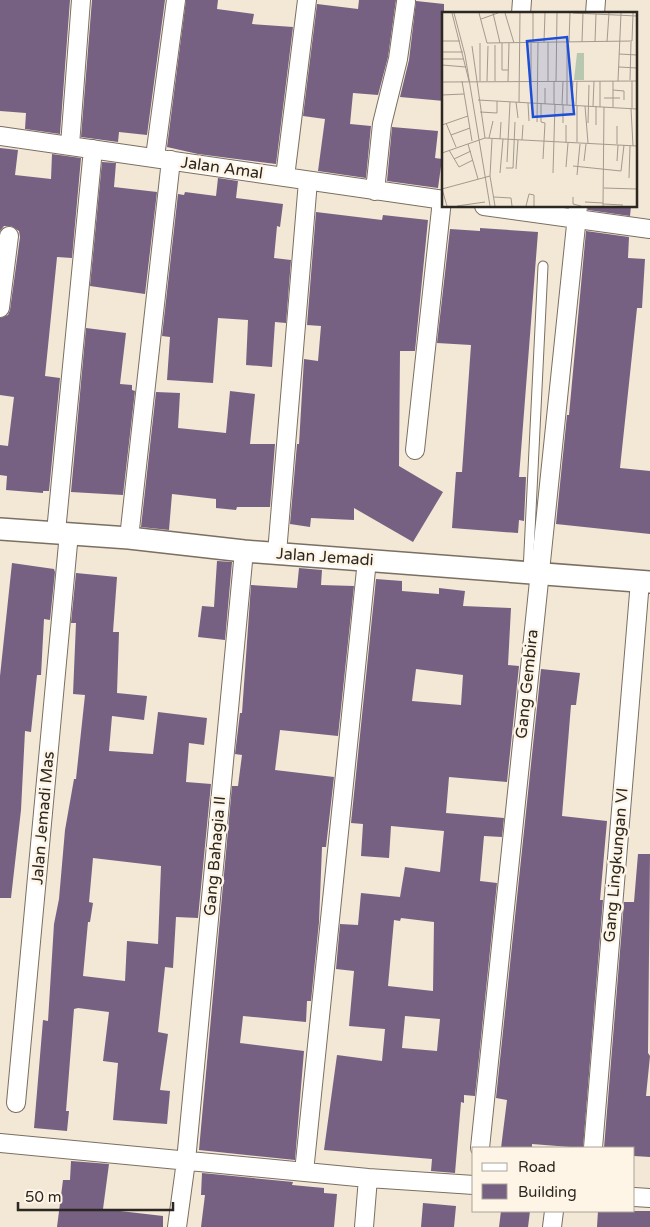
<svg xmlns="http://www.w3.org/2000/svg" width="650" height="1227" font-family="'Varela Round',sans-serif">
<style>
.building{fill:#766183;fill-rule:evenodd}
.lines{fill:none;stroke-linecap:round;stroke-linejoin:round}
.service-casing{stroke:#7a6f61;stroke-width:11}
.minor-casing{stroke:#7a6f61;stroke-width:20}
.tertiary-casing{stroke:#7a6f61;stroke-width:24}
.service{stroke:#fff;stroke-width:9}
.minor{stroke:#fff;stroke-width:18}
.tertiary{stroke:#fff;stroke-width:21}
.labels{text-anchor:middle;dominant-baseline:central;stroke-width:5;stroke-linejoin:round;paint-order:stroke}
.street-label{font-size:16px;fill:#2b2721;stroke:#fef5e7}
.inset-road{fill:none;stroke:#a39a8e;stroke-width:1}
.view{fill:#1d4ed8;fill-opacity:0.15;stroke:#1d4ed8;stroke-width:2.5}
.inset-edge{fill:none;stroke:#2b2721;stroke-width:2.5}
</style>
<rect width="100%" height="100%" fill="#f3e7d6"/>
<path class="building" d="M0,0H70L60,134L25,129L26,113L0,111Z
M92,0H165L147,135L119,132L118,142L81,137Z
M186,0H218L217,9L254,14L252,24L293,27L276,164L198,154L167,147Z
M359,0H396L388,57L378,95L353,93L350,124L371,126L366,178L318,171L325,119L303,116L317,4L358,9Z
M416,1L444,4V101L400,97L409,60Z
M392,127L438,131L435,158L442,159L438,188L387,181Z
M0,148L18,150L15,175L51,179L52,154L81,158L72,258L57,257L45,376L60,378L49,491H43V493L6,490L7,476L0,475V445L8,446L14,397L0,395V318L8,315L10,310L20,237L19,231L11,226H4L0,231Z
M102,162L116,163L114,187L157,192L145,294L90,286Z
M218,178L238,181L236,198L283,204L280,227L277,226L274,258L291,260L286,323L275,322L272,367L246,365L248,320L218,318L213,383L167,380L170,337L162,336L178,194L184,195L185,192L216,196Z
M588,206H631L630,216L588,210Z
M316,212L382,220L383,215L428,220L415,351H400L399,466L443,492L413,542L354,508V520L311,518L310,527L290,524L297,444H299L304,359L318,361L321,326L307,325Z
M480,228L538,232L519,477H526L524,521L519,520L518,533L452,528L456,472H462L471,345L437,343L450,229L480,231Z
M586,231L629,237L628,258L645,259L642,308H637L620,468L650,471V534L556,524L567,415H569Z
M86,328L126,333L120,384L132,385V390L135,391L123,495L71,492Z
M230,391L255,394L250,444H275L270,507H237L236,510L216,508V499L172,494L169,530L141,527L156,392L180,393L178,428L226,433Z
M217,561L232,562L225,640L198,637L202,606L214,607Z
M12,563L54,569L55,572L50,620L44,619L41,675H37L31,732L25,731L21,810L11,898H0V676Z
M299,568L322,570L321,585L354,586L338,736L280,730L275,770L334,777L326,847H322L319,922L311,1001H307L306,1022L243,1016L240,1043L304,1051L295,1160L199,1150L232,786H238L242,755L235,754L240,713H242L251,585L297,588Z
M76,573L117,577L113,632H119L117,693L147,696L144,720L112,716L109,751L153,754L158,712L207,718L204,745L189,743L186,782L211,784L198,918L176,917L173,968L165,967L158,1032L168,1034L160,1090L170,1091L167,1124L113,1120L118,1063L103,1061L109,1012L78,1008L74,1009L66,1111H69L67,1131L34,1128L43,1020L48,1021L54,924L59,899L65,830L74,779H76L85,695L73,694L76,623H71ZM93,858L161,866L158,944L127,941L125,981L83,976L88,922H90L93,903L89,902Z
M376,579L402,581V591L439,594V588L465,591L463,606L511,608L508,665L519,666L507,782L449,777L446,813L504,818L502,837L484,836L480,881L497,883L475,1096L464,1095V1103L461,1102L455,1173L431,1171L432,1159L324,1150L337,1055L382,1061L385,1029L349,1026L354,971L336,969L340,924L358,925L361,893L400,897L405,867L440,872L444,831L391,826L389,858L361,856L363,824L351,823ZM416,669L463,675L461,705L412,701ZM401,918L434,922L433,991L388,986L394,920L400,921ZM405,1016L440,1019L437,1051L402,1048Z
M541,669L580,673L576,705H571L562,816L607,821L600,900H603L583,1148L532,1144V1148H501L507,1100L496,1098Z
M638,854H650L648,1053L650,1056L646,1096H650V1157L634,1156V1148H604L624,902H634Z
M71,1161L109,1164L103,1209L163,1216V1227H57L63,1180H70Z
M202,1173L293,1182L292,1185L324,1188V1193L337,1194L334,1227H201L205,1195H201Z
M423,1203L456,1206L454,1227H421Z
M501,1211H530L528,1227H499Z
M598,1211H650V1227H597Z"/>
<g class="lines">
<g class="service-casing">
<path id="service" d="M528,572L543,266"/>
</g>
<g class="minor-casing">
<path id="minor" d="M521,14L522,0
M595,14L596,0
M0,136L444,200
M70,145L81,0
M155,157L176,0
M285,177L307,0
M375,191L382,124L398,59L406,2
M484,206L650,229
M0,308L9,236
M415,450L442,200
M56,532L93,149
M129,538L171,160
M277,553L308,181
M16,1103L69,533
M0,1143L368,1178L474,1185
M480,1148L578,206
M593,1148L640,581
M304,1172L367,560
M634,1197L650,1198
M177,1227L186,1161L244,551
M364,1227L368,1178
M552,1227L554,1211"/>
</g>
<g class="tertiary-casing">
<path id="tertiary" d="M0,529L129,538L244,551L650,582"/>
</g>
<use href="#service" class="service"/>
<use href="#minor" class="minor"/>
<use href="#tertiary" class="tertiary"/>
</g>
<g class="labels">
<g class="street-label">
<text transform="translate(222 168) rotate(8)">Jalan Amal</text>
<text transform="translate(325 557) rotate(4)">Jalan Jemadi</text>
<text transform="translate(527 684) rotate(-84)">Gang Gembira</text>
<text transform="translate(43 818) rotate(-85)">Jalan Jemadi Mas</text>
<text transform="translate(215 856) rotate(-85)">Gang Bahagia II</text>
<text transform="translate(616 865) rotate(-85)">Gang Lingkungan VI</text>
</g>
</g>
<g transform="translate(442 12)">
<rect width="195" height="195" fill="#f3e7d6"/>
<path d="M135,41H142V68H132Z" fill="#b8c7af"/>
<path class="inset-road" d="M10,1L27,69M12,1L23,43L48,194M37,1L45,31L190,29L191,1M51,1L58,31M63,1L72,31M131,1L195,4M39,7L56,1M0,29H18M89,30V69M91,30V1M102,30L103,1M127,30L128,1M140,30L141,1M153,30L154,2M165,30L167,1M38,31V69M60,31V58H66M30,34L43,126M0,40H21M177,42L195,43M0,47H22M0,53L24,55M177,55L195,56M188,68L189,30M20,69L30,129M45,69L46,34M53,69V33M66,69L67,31M106,69V30M112,69V92M114,69L115,1M125,69V33M176,69L179,1M0,70L195,69M171,78L182,79V88M0,83L22,82M162,86H178M130,87L131,69M36,88L195,97M74,90L76,106M77,90L78,1M86,91L87,109M99,92V110L103,111L101,147M103,92V76M120,93L121,69M125,93V70M134,93L135,69M143,94L146,131M151,94L152,69M158,95V69M171,95V69M189,96L191,134M190,96V69M38,100L55,101V89M95,110L96,30M4,111L14,135M121,111V93M146,111L147,73M0,113L26,104M154,113V94M9,123L28,116M47,126L51,109M50,127L48,164L53,194M58,127L59,110M80,128L81,113M135,130V93M124,131V113M26,132L36,167M175,132V114M7,138L17,155L31,148M0,141L43,126L195,134M12,147L29,139M142,149L144,132M175,149L176,133M65,150L68,90M131,154L179,159L182,133M124,155L126,131M64,156H71L73,110M74,157L76,128M58,161L61,127M111,161L113,92M135,163L138,132M187,166L188,134M162,176L195,177M0,177L48,164M0,177L5,194M52,185L69,186L70,194M131,185V192L139,194M143,190L161,191M161,192L181,193M15,194L43,190M84,194L87,182L92,183V194M161,194L162,95"/>
<path class="view" d="M125,25L132,102L91,105L85,29Z"/>
<rect width="195" height="195" class="inset-edge"/>
</g>
<rect x="472" y="1147" width="162" height="65" fill="#fef5e7" stroke="#aaa398"/>
<rect x="482" y="1163" width="25" height="8" fill="#ffffff" stroke="#aaa398"/>
<text x="518" y="1172" font-size="15" fill="#2b2721">Road</text>
<rect x="482" y="1184" width="25" height="15" fill="#766183" stroke="#aaa398"/>
<text x="518" y="1197" font-size="15" fill="#2b2721">Building</text>
<path d="M18 1202v8h155v-8" fill="none" stroke="#2b2721" stroke-width="2.5"/>
<text x="25" y="1202" font-size="15" fill="#2b2721" stroke="#fef5e7" stroke-width="4" paint-order="stroke">50 m</text>
</svg>
